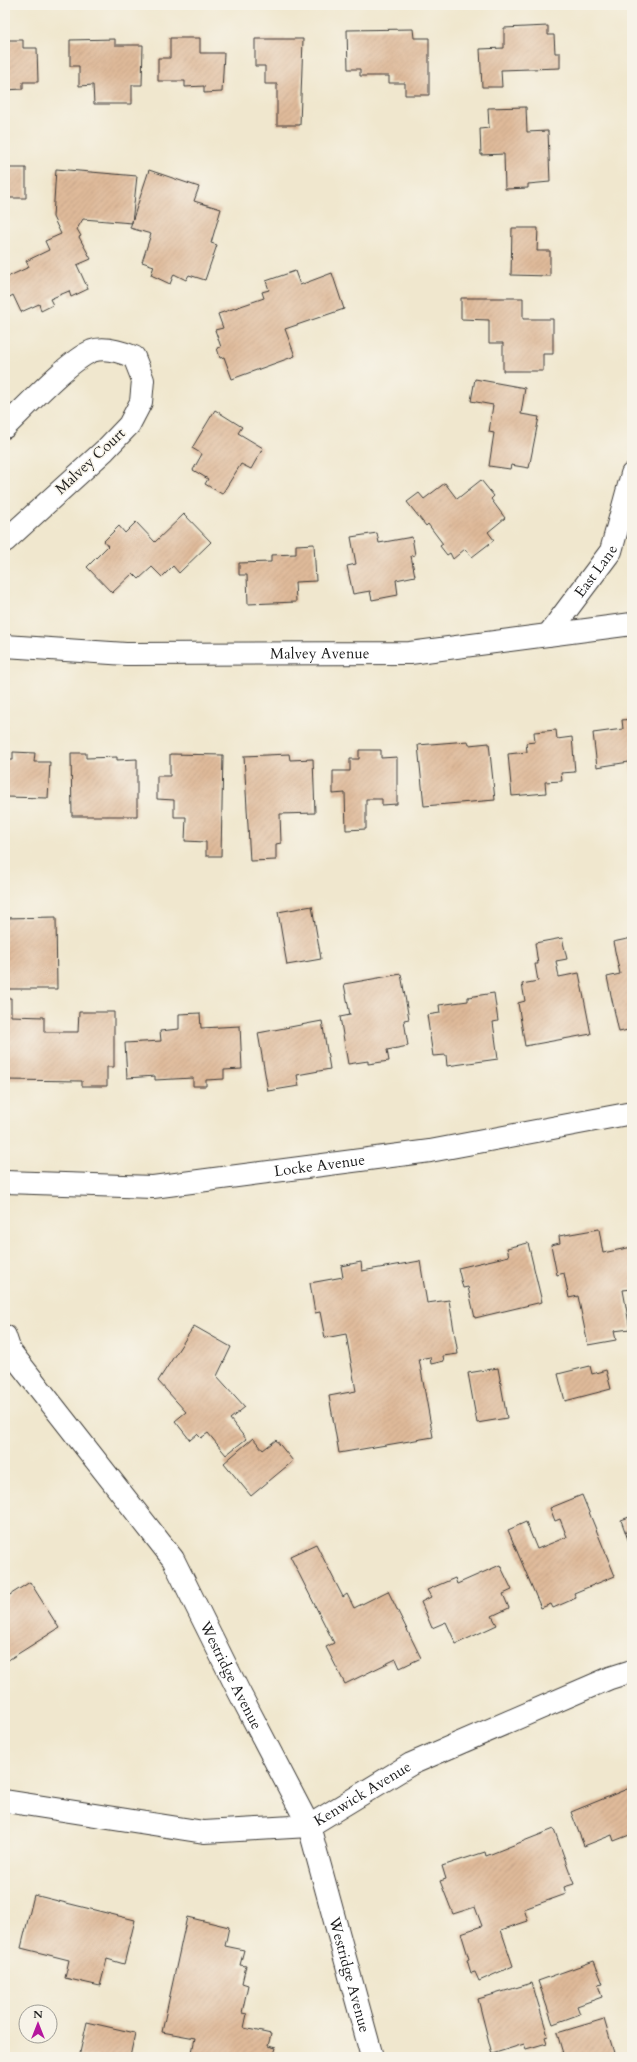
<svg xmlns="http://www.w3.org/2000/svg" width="637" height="2062" font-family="Cardo,serif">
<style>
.building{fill:url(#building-hatch)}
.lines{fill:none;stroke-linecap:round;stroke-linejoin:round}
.minor-casing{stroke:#3c3a37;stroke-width:24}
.minor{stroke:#fff;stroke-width:22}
.labels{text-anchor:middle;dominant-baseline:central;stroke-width:3;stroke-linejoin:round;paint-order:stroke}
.street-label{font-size:15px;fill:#1c1c1c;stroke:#f7f3e8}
</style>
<defs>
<pattern id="building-hatch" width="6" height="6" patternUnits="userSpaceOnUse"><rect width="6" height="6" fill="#dfba9a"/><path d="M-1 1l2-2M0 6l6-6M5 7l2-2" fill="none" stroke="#bf9f84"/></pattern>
</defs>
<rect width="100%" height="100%" fill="#f7f3e8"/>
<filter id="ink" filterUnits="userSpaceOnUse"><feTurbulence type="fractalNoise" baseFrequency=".025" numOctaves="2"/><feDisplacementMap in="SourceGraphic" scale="8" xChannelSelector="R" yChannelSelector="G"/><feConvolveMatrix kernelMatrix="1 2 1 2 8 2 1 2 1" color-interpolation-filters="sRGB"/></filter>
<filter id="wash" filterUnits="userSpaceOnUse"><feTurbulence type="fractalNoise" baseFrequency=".012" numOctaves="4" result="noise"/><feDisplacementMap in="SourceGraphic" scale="16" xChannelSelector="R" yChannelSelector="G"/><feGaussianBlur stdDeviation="0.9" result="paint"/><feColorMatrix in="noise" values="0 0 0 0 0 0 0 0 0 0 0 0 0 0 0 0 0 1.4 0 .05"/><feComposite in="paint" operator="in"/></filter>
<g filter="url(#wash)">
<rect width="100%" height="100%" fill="#f0e7ce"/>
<g id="blocks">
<path class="building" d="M548,26V35H554L555,53H560V68L501,70L502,87H482L480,49L504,48V28Z
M413,29L414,38H429V95H405V83H389V76H360V69H348L347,30Z
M170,38H200V53H224L222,92L204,93V86L185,87V81H158V58H170Z
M115,39V45H143L142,85H132V104H94L93,85L79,86V66H70V40Z
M255,39H303L300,125H277V84H265V66H255Z
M5,40H23V48H37L38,82H23V89L5,90Z
M526,107L527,132L548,131L550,182L528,184V188L505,189L504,154L481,155L480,129L489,128L488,108Z
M5,168H26V198H5Z
M56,169L137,176L132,223L83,219L77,229L81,236L79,237L91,259L77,265L88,289L71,297L69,291L50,299L53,305L41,311L39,304L21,312L13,295L8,298L5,292V278L29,267L26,261L49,250L45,241L61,234L53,217Z
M149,170L199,187L194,201L221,209L211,243L217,245L205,280L189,275L186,280L174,274L170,284L151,275L154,266L142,262L151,234L130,228Z
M512,228H538L537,251H550V276L511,275Z
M295,271L300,285L332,273L344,309L285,329L295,356L232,379L224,357L220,358L217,348L221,347L215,330L223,328L218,314L264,298L262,292L269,290L266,281Z
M461,298H523V319H553V354H543V371H503V343H489V320L461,319Z
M475,379L525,388L521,414L539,417L529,468L511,465L510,469L489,466L494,433L489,432L493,405L471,401Z
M215,410L242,427L238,433L263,448L251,469L241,464L222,494L205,484L208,479L193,470L202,454L192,448Z
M481,480L494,496L491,499L505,518L488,532L494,540L472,557L465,549L453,559L450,553L447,555L440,546L443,544L428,524L426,526L407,502L419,493L424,499L445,483L457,499Z
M184,514L211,542L179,573L173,566L162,577L152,567L139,579L133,573L112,593L87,567L108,546L104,541L119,526L125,533L136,522L155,542Z
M377,533L379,543L412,537L415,555L411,556L415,576L396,580L398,595L372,600L370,591L353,594L347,566L356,564L351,537Z
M314,544L316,581L295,582L296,602L248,604L247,575H239V563L271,562V555L296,554V545Z
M632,719V775L629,762L597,767L593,733L623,729L622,720Z
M556,730L557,739L572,737L575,772L561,773L562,781L545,782L546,793L512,796L508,754L527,752L526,743L535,742L534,732Z
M468,741L469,745L489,743L495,800L424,806L418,745Z
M359,750H381V758L397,757V804L382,805V799H366V829L346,830L345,793L333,794V771H350V759H359Z
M13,752L35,753L34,762H50L48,798L5,797V760H13Z
M71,753H86V758L117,757V760L137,759V816H72Z
M170,754L223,755L221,856H206V842L185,841L186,817H174V800L157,799V776H170Z
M289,754L290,760L313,759L315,813L280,814L281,843L276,844V860L250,861L244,756Z
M312,906L321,959L287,965L278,912Z
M56,917L57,989H5V918Z
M562,938L567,959L556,961L559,977L579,973L591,1034L525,1046L518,1003L525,1001L522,984L538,981L535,964H538L535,943Z
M632,938V1029L619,1032L607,977L620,974L613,942Z
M401,974L409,1019L404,1020L408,1046L387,1050L389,1061L368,1064V1061L348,1064L340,1017L350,1015L344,984Z
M494,993L498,1021L493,1022L498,1059L447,1066L446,1055L433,1056L427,1015L440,1013L439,1005L468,1001V997Z
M5,998H11V1016L44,1017V1032H78L79,1012H114V1067H107V1086H82V1081L5,1080Z
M200,1013L201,1028L240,1026L242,1069L224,1070V1079L206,1080V1086H193V1078L155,1080V1076L127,1078L125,1043L161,1041L160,1031L179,1029V1014Z
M322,1021L330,1069L297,1075L299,1086L268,1091L258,1033Z
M599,1229L603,1253L632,1247V1289L623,1290L630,1329L614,1331L616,1340L588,1345L578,1296L569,1298L564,1273L557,1275L551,1245L560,1243L559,1236Z
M528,1243L542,1302L475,1318L468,1287L463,1288L458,1268L509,1256L507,1248Z
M420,1261L427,1303L449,1300L458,1354L443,1356L444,1361L431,1364L430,1357L419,1359L433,1437L339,1453L329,1396L356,1391L346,1334L325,1338L320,1312L315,1313L310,1283L343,1277L341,1266L361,1262L362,1271Z
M194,1326L231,1347L217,1376L245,1407L230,1419L246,1439L226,1455L208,1433L201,1438L197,1434L190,1440L175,1421L186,1412L158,1381Z
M590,1366L592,1374L606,1370L611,1389L565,1401L558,1374Z
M498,1368L507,1418L477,1423L468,1373Z
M253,1438L263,1450L276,1440L293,1461L251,1496L224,1463Z
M582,1495L615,1576L574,1593L576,1598L553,1608L551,1604L541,1608L508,1530L526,1522L537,1549L567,1537L560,1519L555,1521L550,1508Z
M632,1516V1551L621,1520Z
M316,1544L343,1597L347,1594L354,1608L388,1591L421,1658L400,1668L396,1659L345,1684L326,1647L334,1643L290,1556Z
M500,1565L512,1590L503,1594L509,1608L492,1616L497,1625L456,1644L446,1622L432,1628L421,1602L431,1597L427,1590L455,1578L457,1584Z
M30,1582L59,1628L5,1662V1598Z
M632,1787V1834L614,1841L612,1835L584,1846L571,1812Z
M554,1829L574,1884L564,1887L566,1894L524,1909L528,1921L501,1930L513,1966L479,1981L475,1972L471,1973L467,1960L469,1959L461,1933L482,1926L475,1907L453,1914L440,1881L446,1879L442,1866L485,1852L486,1856Z
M34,1895L135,1920L124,1964L107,1959L100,1986L65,1978L69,1960L21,1948Z
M187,1917L229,1927L225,1946L244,1950L240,1965L246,1966L242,1983L248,1985L242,2013L247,2014L244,2028L271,2034L268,2046L276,2048L273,2057H191L195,2038L162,2032Z
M594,1961L603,1984L598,1985L602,1997L577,2006L580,2014L553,2024L538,1981Z
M532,1983L548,2036L545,2037L547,2043L526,2049L524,2044L492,2054L478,1999Z
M604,2019L614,2053L603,2057H564L557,2033Z
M87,2022L135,2033L130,2057H79Z"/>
</g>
</g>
<g filter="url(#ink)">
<use href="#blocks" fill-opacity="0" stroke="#3c3a37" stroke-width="1"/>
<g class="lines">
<g class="minor-casing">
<g id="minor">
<path d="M5,427C26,407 68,361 92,351C105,346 122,352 134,357L143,380L141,402L129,425L105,450L5,541"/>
<path id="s1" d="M548,635L611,551L632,474"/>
<path id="s2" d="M5,646L126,654L410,653L632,624"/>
<path id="s3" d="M5,1182L153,1187L430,1151L632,1113"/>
<path id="s4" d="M5,1336L10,1351L173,1559L238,1690L309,1826L372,2057"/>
<path id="s5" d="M5,1801L204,1832L309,1826L411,1764L610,1678L632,1671"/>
</g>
</g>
<use href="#minor" class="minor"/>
</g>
</g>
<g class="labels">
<g class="street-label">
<text transform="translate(90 461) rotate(-43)">Malvey Court</text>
<text stroke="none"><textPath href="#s1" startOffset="80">East Lane</textPath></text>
<text stroke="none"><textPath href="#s2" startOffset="315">Malvey Avenue</textPath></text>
<text stroke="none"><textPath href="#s3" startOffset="316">Locke Avenue</textPath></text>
<text stroke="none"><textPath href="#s4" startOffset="410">Westridge Avenue</textPath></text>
<text stroke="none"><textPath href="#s5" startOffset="369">Kenwick Avenue</textPath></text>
<text stroke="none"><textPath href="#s4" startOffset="734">Westridge Avenue</textPath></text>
</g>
</g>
<rect width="637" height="2062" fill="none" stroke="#f7f3e8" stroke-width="20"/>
<g transform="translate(38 2024)"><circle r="19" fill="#f7f3e8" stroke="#9f9d96"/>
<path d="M0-3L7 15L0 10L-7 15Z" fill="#b5179e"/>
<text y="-6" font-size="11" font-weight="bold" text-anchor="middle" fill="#1c1c1c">N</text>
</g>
</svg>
